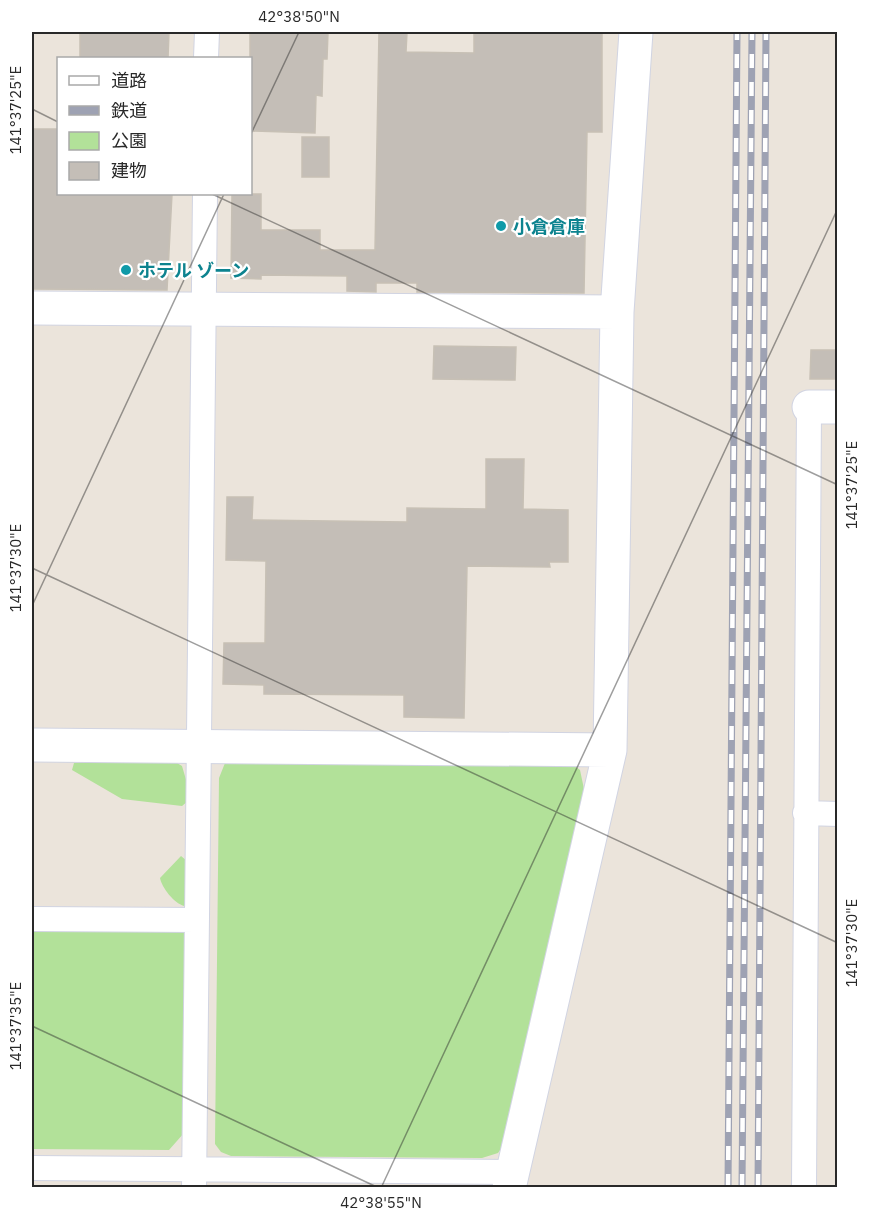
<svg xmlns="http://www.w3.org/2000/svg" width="869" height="1219" font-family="'IBM Plex Sans','Noto Sans JP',sans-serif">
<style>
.green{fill:#b2e199}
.building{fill:#c4beb7;stroke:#c7c0b5;stroke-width:1.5}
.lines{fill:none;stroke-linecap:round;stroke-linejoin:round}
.street-casing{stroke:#d1d4e2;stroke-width:26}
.secondary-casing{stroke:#d1d4e2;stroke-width:35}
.street{stroke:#fff;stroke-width:24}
.secondary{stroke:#fff;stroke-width:33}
.rail-casing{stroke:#9ea2b3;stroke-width:7}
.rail{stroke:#fff;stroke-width:4.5;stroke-dasharray:14;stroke-linecap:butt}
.ticks{fill:none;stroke:#292929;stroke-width:1.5;stroke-opacity:0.45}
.culture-dot{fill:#0f9aa8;stroke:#fff;stroke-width:2}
.labels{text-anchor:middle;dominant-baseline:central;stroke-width:4.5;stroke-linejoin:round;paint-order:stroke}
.culture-label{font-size:18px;font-weight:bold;fill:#0d838f;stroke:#fff;text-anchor:start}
.neatline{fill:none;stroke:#292929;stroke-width:2}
.ticks-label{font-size:15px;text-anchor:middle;fill:#292929}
</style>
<rect width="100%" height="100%" fill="#ebe4db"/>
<path class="green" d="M172,760L182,766L187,783L188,801L182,806L122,799L72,770L74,763Z
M568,761L580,770L584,789L509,1138L498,1153L482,1158L231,1156L221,1152L215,1144L219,778L225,763Z
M181,856L187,861L189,899L184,906C174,903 162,888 160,878Z
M32,930L186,932L184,1133L169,1150L32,1149Z"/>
<path class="building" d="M80,32H169L168,58H80Z
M250,32H328L327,59H323L322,96L316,95L315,133L250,131Z
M379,32H407L406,52L474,53V32H602V132H587L584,293L417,292V283H376V292L347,291V276L261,275V279L231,278L232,194H261V230H320V250H375Z
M32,129H58V194H172L167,290L32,289Z
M302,137H329V177H302Z
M434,346L516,347L515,380L433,379Z
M811,350H837V379H810Z
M486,459H524L523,509L568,510V562H549L550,567L467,566L464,718L404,717V695L264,694V685L223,684L224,643H265L266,561L226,560L227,497H253L252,520L407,522V508L486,509Z"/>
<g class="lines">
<g class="street-casing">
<path id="street" d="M206,58L207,32
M805,813L838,814
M32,919L197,920
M32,1168L512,1172
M194,1188L205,194
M804,1188L809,407"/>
</g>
<g class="secondary-casing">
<path id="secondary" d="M32,308L617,312
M809,407H838
M32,745L610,750
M509,1188L610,750L617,312L636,32"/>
</g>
<use href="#street" class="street"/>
<use href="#secondary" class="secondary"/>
<g class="rail-casing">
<path id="rail" d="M728,1188L737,32
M742,1188L752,32
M758,1188L766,32"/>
</g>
<use href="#rail" class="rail"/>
</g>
<path class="ticks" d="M32,109L58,122M250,136L299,32M212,194L838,485M32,568L838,943M32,606L224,194M32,1026L379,1188M381,1188L838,208"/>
<g class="culture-dot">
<circle cx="501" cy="226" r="6"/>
<circle cx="126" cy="270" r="6"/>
</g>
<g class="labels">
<g class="culture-label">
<text x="513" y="226">小倉倉庫</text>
<text x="138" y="270">ホテル ゾーン</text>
</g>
</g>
<rect width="869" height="1219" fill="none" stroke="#ffffff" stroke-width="66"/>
<rect x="57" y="57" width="195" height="138" fill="#ffffff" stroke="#a9a9a9" stroke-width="1.5"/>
<rect x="69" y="76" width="30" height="9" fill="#ffffff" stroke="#a9a9a9" stroke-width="1.5"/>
<text x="111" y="87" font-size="18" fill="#292929">道路</text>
<rect x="69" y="106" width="30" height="9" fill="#9ea2b3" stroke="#a9a9a9" stroke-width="1.5"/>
<text x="111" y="117" font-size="18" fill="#292929">鉄道</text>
<rect x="69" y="132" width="30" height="18" fill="#b2e199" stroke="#a9a9a9" stroke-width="1.5"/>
<text x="111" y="147" font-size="18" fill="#292929">公園</text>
<rect x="69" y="162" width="30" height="18" fill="#c4beb7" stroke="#a9a9a9" stroke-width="1.5"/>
<text x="111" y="177" font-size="18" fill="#292929">建物</text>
<rect x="33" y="33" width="803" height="1153" class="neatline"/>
<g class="ticks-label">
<text x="299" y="22">42°38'50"N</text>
<text transform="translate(16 110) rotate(-90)" y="5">141°37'25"E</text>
<text transform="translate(852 485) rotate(-90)" y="5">141°37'25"E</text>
<text transform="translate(16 568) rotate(-90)" y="5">141°37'30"E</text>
<text transform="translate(852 943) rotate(-90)" y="5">141°37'30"E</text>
<text transform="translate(16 1026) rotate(-90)" y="5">141°37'35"E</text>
<text x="381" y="1208">42°38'55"N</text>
</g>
</svg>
